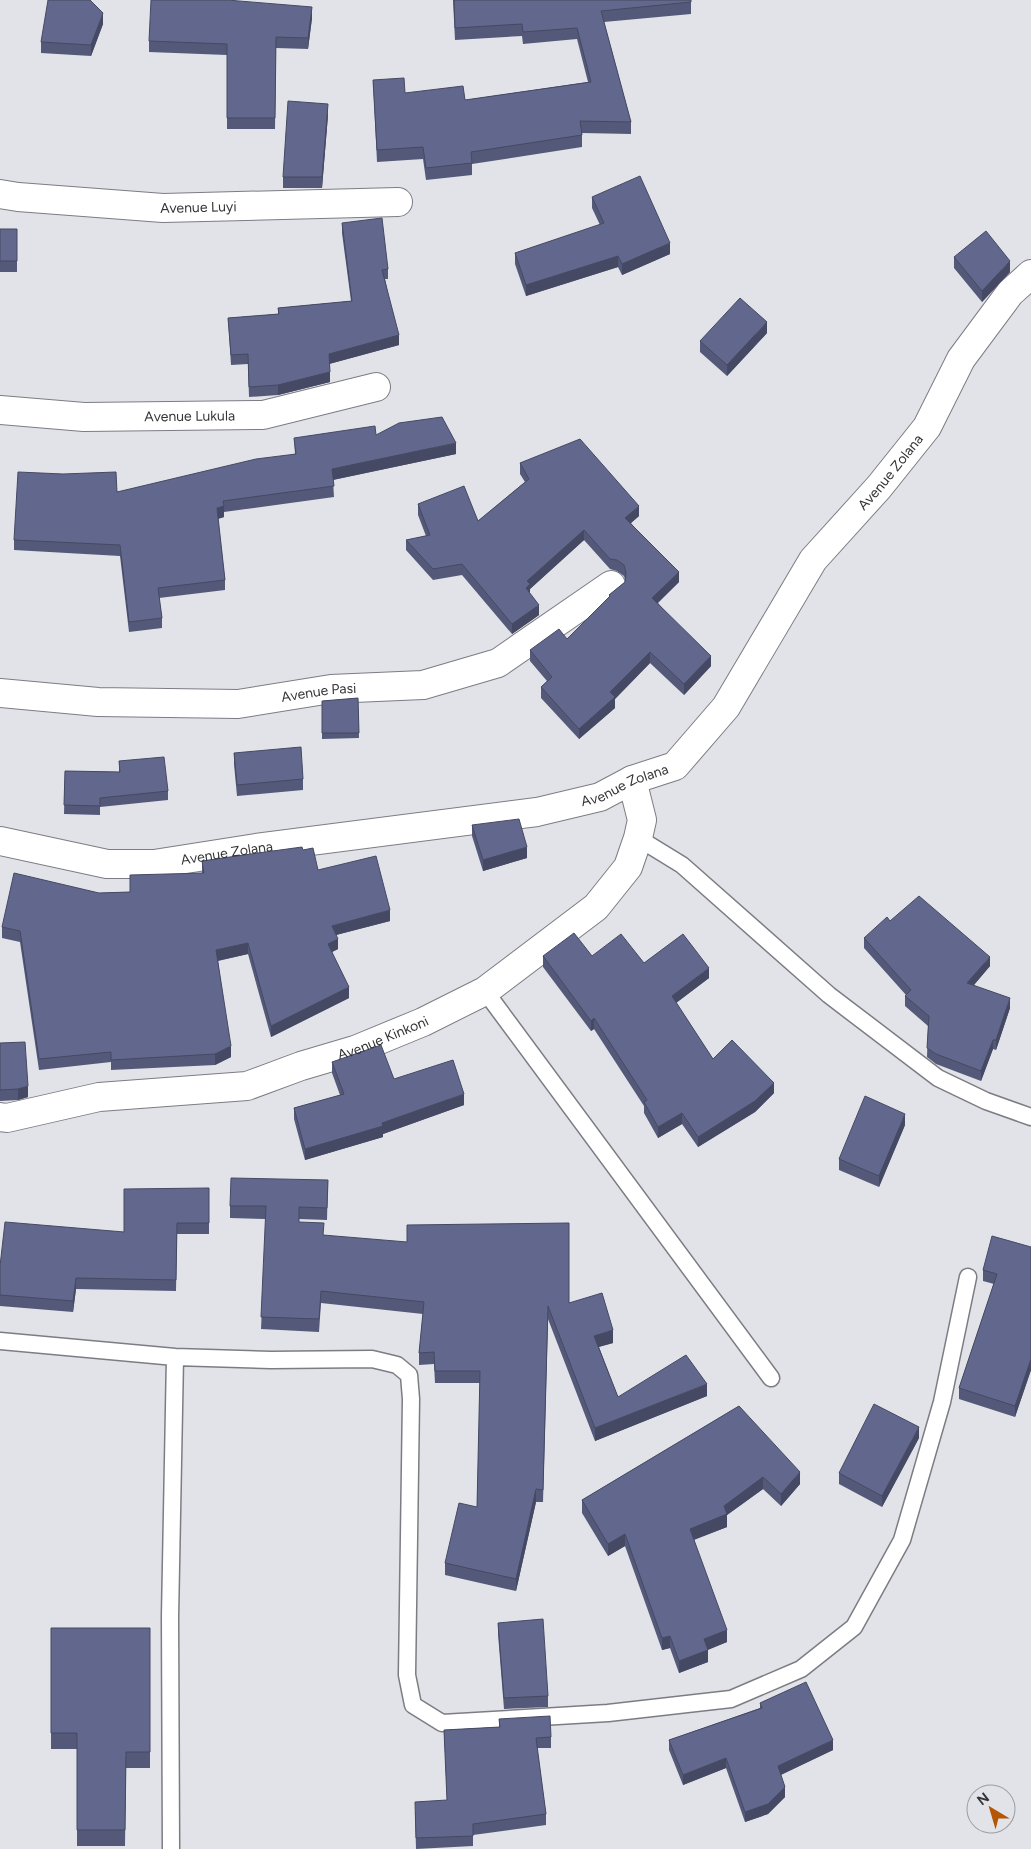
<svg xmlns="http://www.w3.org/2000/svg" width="1031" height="1849" font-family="Figtree,sans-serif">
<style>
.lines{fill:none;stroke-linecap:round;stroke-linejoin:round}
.lane-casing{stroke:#7c7d83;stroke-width:19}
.street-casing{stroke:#7c7d83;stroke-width:30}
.lane{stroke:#fff;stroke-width:16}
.street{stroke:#fff;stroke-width:28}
.wall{fill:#545979}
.shaded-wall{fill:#454963}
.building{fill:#62688d;stroke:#454963}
.labels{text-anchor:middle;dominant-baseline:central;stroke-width:5;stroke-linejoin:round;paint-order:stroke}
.street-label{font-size:14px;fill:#343436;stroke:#e1e3e8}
</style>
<rect width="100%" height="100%" fill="#e1e3e8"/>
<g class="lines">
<g class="lane-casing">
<path id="lane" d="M638,838L682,865L829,995L938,1078L986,1101L1031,1117
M485,991L771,1378
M0,1341L175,1357L271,1360L372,1359L397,1365L409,1375L411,1399L407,1675L413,1705L442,1723L608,1713L731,1699L801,1669L854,1627L902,1540L942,1402L968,1277
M171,1849L170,1617L175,1357"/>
</g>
<g class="street-casing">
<g id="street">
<path id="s1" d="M0,194L18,197L163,208L398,202"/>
<path id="s2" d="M0,410L84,417L263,415L376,387"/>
<path id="s3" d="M0,693L98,702L238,704L331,689L423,685L498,663L611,585"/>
<path id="s4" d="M0,841L107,864H154L256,848L537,812L600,797L632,780L675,766L726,707L813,560L879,487L927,427L961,359L1010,293L1031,274"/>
<path id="s5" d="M0,1117L7,1118L99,1097L247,1086L301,1066L355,1050L423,1022L485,991L596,907L628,867L638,838L642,820L632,780"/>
</g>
</g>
<use href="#lane" class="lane"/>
<use href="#street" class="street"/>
</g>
<path class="wall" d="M453,0H691V14L604,22L631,122V134L582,133V147L472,164V175L426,180L423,159L377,162L373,80L405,93L465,100L588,82L577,39L523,44L522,36L455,40Z
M312,18L308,49L276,48L275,129H227V55L149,52V41Z
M103,24L91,56L41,53V42Z
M328,115L322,188H283V177Z
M592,197L670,254L622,275L618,267L526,296L515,264V253L600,225L592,208Z
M342,223L388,269V279H385L399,345L329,364L330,382L278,395L249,397L248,364L231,365L228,318L278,314V308L351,301L342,233Z
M0,229H17V272H0Z
M954,257L1010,272L982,302L954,268Z
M767,333L727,376L700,352V341Z
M376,435L456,454L333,480L334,497L224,512V517L218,519L225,580V590L159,598L162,618V628L129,632L120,556L14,550V540L117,492L295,454L294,438Z
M520,463L639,516L631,523L679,582L658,603L711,666L684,695L650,663L615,699V708L579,739L541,698V687L547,681L530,661V650L567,639L609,598V595L625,582V580L624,576L617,571L610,569L584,540L530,589V594L539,615L512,634L462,575L433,580L406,550V540L426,536L418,515V504L478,521L525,482L520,474Z
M358,698L359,738L322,739V701Z
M234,753L303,779V790L237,796L234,764Z
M119,761L168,791V800L100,807V815L64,814L65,771L119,772Z
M472,825L527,858L483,871L472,836Z
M303,850L318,870L390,921L336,935L338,949L332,952L349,998L271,1037L248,954L218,961L231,1057L215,1065L111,1070V1062L39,1070L20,942L2,938V927L99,893L130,892L202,873V861Z
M890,921L990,966L974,985L1010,1008L996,1050L993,1049L981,1081L936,1064L927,1057L928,1026L905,1006V996L906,995L864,948V938Z
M543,956H592L644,963L709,978L676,1003L713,1059L774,1093L755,1112L698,1147L682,1124L658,1138L644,1113V1106L594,1029L591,1031L543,967Z
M0,1043L28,1097L18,1100L0,1101Z
M332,1062L394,1079L464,1105L383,1134V1137L305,1160L294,1119V1108L340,1095L332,1073Z
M905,1125L879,1187L839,1170V1159Z
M328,1180L327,1220L299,1219V1222L324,1235L569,1303L613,1343L599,1347L618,1397L707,1396L595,1441L548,1319L543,1502H536L516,1591L445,1575V1563L477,1507L480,1383H435L434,1364L419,1365V1353L423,1314L321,1303L319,1332L261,1329L266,1219L230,1218V1206Z
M209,1188V1234H177L176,1291L76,1289L73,1312L0,1306V1266L124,1232Z
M1031,1247V1370L1015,1417L959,1399V1388L994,1284L983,1281V1270Z
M739,1406L800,1484L781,1506L763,1489L727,1515V1527L694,1540L727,1642L708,1650V1662L679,1673L670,1648L662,1650L625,1546L608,1556L582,1513V1500Z
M919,1438L882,1507L839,1484V1473Z
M498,1623L548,1696V1707L504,1709L498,1634Z
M51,1628H150V1768H126L125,1846H77V1749H51Z
M760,1703L833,1750L781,1775L785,1797L768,1814L745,1822L726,1768L683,1785L669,1750V1740L760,1708Z
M499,1719L551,1737V1748H537L546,1814V1825L473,1835V1846L416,1849L415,1812L447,1800L444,1730L499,1727Z"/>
<path class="shaded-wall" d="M312,7V18L308,49V38Z
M103,13V24L91,56V45Z
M328,104V115L322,188V177Z
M670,243V254L622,275V264Z
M618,256V267L526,296V285Z
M1010,261V272L982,302V291Z
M767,322V333L727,376V365Z
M399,335V345L329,364V354Z
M330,372V382L278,395V385Z
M456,443V454L332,480V469Z
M224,506V517L217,519V508Z
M639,506V516L625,528V518Z
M584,530V540L530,589V595L526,588L527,581Z
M679,572V582L652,608V598Z
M539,605V615L512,634V624Z
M650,652V663L615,699V708L579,739V729L610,692Z
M711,656V666L684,695V684Z
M527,847V858L483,871V860Z
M390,910V921L332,936V926Z
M338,939V949L328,954V944Z
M248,943V954L216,961V950Z
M990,957V966L967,993V983Z
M709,968V978L672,1006V996Z
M349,987V998L271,1037V1026Z
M1010,998V1008L996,1050V1040Z
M594,1018V1029L591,1031V1021Z
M993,1040V1049L981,1081V1071Z
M231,1046V1057L215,1065V1054Z
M774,1083V1093L755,1112L698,1147V1137Z
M28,1086V1097L18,1100V1089Z
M464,1094V1105L383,1134V1137L305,1160V1149L382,1123Z
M682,1113V1124L658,1138V1127Z
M905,1114V1125L879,1187V1176Z
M76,1278V1289L73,1312V1301Z
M613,1330V1343L594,1348V1336Z
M1031,1359V1370L1015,1417V1406Z
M707,1384V1396L595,1441V1428Z
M919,1427V1438L882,1507V1496Z
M800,1472V1484L781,1506V1494Z
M763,1477V1489L727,1515V1527L690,1541V1529Z
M536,1489V1502L516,1591V1579Z
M625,1534V1546L608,1556V1544Z
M727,1630V1642L704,1651V1639Z
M670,1636V1648L662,1650V1638Z
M708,1650V1662L679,1673V1661Z
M833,1740V1750L778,1776V1766Z
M726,1758V1768L683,1785V1775Z
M785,1787V1797L768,1814L745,1822V1812Z"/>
<path class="building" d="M48,0H90L103,13L91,45L41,42Z
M151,0H227L312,7L308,38L276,37L275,118H227V44L149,41Z
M454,0H691V2L601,11L631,122L580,121L582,135L471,152L472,163L426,168L423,147L377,150L373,80L404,78L405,93L463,86L465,100L591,82L577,28L523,32L522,24L455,28Z
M288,101L328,104L322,177H283Z
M640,176L670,243L622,264L618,256L526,285L515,253L604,223L592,197Z
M382,218L388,269L382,270L399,335L329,354L330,372L278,385L249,387L248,354L231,355L228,318L279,314L278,308L352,301L342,223Z
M0,229H17V261H0Z
M986,231L1010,261L982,291L954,257Z
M740,298L767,322L727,365L700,341Z
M442,417L456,443L332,469L334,486L223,501L224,506L217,508L225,580L158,588L162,618L129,622L120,545L14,540L18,472L63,474L116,472L117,492L256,459L296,454L294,438L375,426L376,435L399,423Z
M580,439L639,506L625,518L679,572L652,598L711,656L684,684L650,652L610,692L615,697L579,729L541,687L552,677L530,650L559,629L567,639L610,596L609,595L625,582L626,573L624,565L617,560L610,559L584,530L527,581L530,584L526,588L539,605L512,624L462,564L433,569L406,540L430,535L418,504L464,486L478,521L529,479L520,463Z
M358,698L359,733H322V701Z
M301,747L303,779L237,785L234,753Z
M164,757L168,791L100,798V806L64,805L65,771L120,772L119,761Z
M519,819L527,847L483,860L472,825Z
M302,847L303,850L313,848L318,870L376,856L390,910L332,926L338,939L328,944L349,987L271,1026L248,943L216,950L231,1046L215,1054L111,1060V1052L39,1059L20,931L2,927L14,873L99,893L130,892V875L204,873L202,861L258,853Z
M919,896L990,957L967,983L1010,998L996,1040H993L981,1071L936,1054L927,1048L929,1016L905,996L911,990L864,938L887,917L890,921Z
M574,933L592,956L621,934L644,963L683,934L709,968L672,996L713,1059L732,1040L774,1083L755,1101L698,1137L682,1113L658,1127L644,1102L647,1100L594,1018L591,1021L543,956Z
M25,1042L28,1086L18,1089L0,1090V1043Z
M381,1045L394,1079L453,1060L464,1094L382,1123L383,1126L305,1149L294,1108L344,1094L332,1062Z
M865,1096L905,1114L879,1176L839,1159Z
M231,1178L328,1180L327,1208L299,1207V1222L324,1223L323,1235L407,1242V1225L569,1223V1303L602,1293L613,1330L594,1336L618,1397L686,1355L707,1384L595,1428L548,1306L543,1490L536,1489L516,1579L445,1563L459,1503L477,1507L480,1371H435L434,1352L419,1353L424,1302L321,1291L319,1319L261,1317L266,1206H230Z
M209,1188V1223H177L176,1280L76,1278L73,1301L0,1295V1266L5,1222L124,1232V1189Z
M992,1236L1031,1247V1359L1015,1406L959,1388L997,1274L983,1270Z
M874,1404L919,1427L882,1496L839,1473Z
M739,1406L800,1472L781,1494L763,1477L724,1506L727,1514L690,1529L727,1630L704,1639L708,1650L679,1661L670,1636L662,1638L625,1534L608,1544L582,1500Z
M543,1619L548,1696L504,1698L498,1623Z
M51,1628H150V1752H126L125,1830H77V1733H51Z
M806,1682L833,1740L778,1766L785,1787L768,1804L745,1812L726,1758L683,1775L669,1740L762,1708L760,1703Z
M550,1716L551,1737L536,1738L546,1814L473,1824V1836L416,1838L415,1802L447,1800L444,1730L500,1727L499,1719Z"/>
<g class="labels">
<g class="street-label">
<text stroke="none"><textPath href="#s1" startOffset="199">Avenue Luyi</textPath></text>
<text stroke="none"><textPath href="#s2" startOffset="190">Avenue Lukula</textPath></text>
<text stroke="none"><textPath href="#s4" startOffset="1055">Avenue Zolana</textPath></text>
<text stroke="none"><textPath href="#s3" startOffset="320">Avenue Pasi</textPath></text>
<text stroke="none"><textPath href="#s4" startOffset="635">Avenue Zolana</textPath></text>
<text stroke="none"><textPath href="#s4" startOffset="230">Avenue Zolana</textPath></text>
<text stroke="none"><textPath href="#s5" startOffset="394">Avenue Kinkoni</textPath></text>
</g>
</g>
<g transform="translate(991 1809) rotate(322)"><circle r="24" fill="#e1e3e8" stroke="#9c9da1"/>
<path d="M0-4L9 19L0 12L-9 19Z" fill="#b45604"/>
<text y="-8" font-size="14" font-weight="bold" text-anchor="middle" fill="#343436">N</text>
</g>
</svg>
